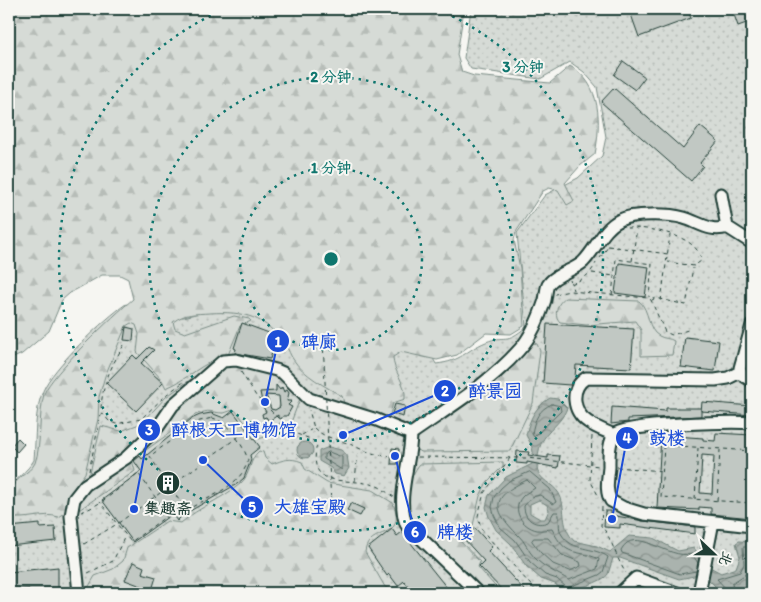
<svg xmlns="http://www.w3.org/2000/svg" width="761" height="602" font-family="Itim,'LXGW WenKai TC',sans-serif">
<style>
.grass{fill:url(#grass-dots);stroke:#7a8c85}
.forest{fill:url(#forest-firs);stroke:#7a8c85}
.water{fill:url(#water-waves);stroke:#72847d;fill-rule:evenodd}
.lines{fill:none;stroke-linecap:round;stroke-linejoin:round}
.shore{stroke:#576c65;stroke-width:1}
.building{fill:#c1c8c3;stroke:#1f3d34;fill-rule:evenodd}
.minor-casing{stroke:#1f3d34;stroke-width:15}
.path{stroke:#1f3d34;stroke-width:1;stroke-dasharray:4 4;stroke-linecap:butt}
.minor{stroke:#f6f6f2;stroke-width:11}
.path-bridge{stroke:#1f3d34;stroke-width:1;stroke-dasharray:4 4;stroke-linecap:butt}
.ring{fill:none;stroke:#0f766e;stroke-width:2.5;stroke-dasharray:2.5 5}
.labels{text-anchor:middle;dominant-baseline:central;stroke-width:4;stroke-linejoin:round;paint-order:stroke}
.poi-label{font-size:16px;font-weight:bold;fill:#1f3d34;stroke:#f6f6f2}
.centre{fill:#0f766e;stroke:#f6f6f2;stroke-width:2.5}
.ring-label{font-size:15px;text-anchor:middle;font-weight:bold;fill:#0f766e;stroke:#f6f6f2;stroke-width:4;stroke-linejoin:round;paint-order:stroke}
.leader{fill:none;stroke:#1d4ed8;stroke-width:2}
.callout-dot{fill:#1d4ed8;stroke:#f6f6f2;stroke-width:2}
.mark-label{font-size:15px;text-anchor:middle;font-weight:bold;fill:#fff}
.callout-label{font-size:18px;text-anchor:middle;font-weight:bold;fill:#1d4ed8;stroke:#f6f6f2;stroke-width:4;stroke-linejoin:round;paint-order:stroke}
</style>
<defs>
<pattern id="grass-dots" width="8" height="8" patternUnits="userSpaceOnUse" patternTransform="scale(1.25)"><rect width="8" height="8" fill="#d6dbd6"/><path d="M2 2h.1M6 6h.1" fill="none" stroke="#b7bdb8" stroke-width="1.8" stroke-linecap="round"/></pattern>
<pattern id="forest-firs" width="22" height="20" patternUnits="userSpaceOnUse" patternTransform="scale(1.25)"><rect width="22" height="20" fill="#d6dbd6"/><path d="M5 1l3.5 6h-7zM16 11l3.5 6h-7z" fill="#b7bdb8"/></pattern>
<pattern id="water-waves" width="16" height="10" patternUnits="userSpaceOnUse" patternTransform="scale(1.25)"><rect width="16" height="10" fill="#aab3ae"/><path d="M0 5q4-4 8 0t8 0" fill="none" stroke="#8a938e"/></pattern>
</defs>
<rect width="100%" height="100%" fill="#f6f6f2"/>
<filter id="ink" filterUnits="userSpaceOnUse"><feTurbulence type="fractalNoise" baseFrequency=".02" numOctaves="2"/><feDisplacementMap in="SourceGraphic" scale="10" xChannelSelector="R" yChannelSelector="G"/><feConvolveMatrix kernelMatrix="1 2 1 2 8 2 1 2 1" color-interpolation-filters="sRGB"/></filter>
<g filter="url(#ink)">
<path class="grass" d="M471,9H752V593H9V491C17,476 27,472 34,460C36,438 34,411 43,391C52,368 105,318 126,304L170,317H184L240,302L424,342L436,364C463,361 464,351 486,342C506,334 505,345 526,327L517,233L545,195L578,178L602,156L606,137L597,87L584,72L570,62L540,79L471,69L464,58Z"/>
<path class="forest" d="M9,9H464L457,55L462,72L474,76L550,83L570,66C602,84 601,123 595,154L580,166L565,183L574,201L567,205L558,190L549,188L543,191L516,232L514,240L520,268L524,326L511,334L486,333L457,355L437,360L401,352L393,357C393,372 407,384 405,399L393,403L389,418H385L344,403L342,396C326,387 303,375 293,359C290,355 289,350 286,346C265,316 244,311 210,313C195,314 185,313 173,322L175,329L185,333L234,316L249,319L251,321L240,326L228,355C200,363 189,379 166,388L162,380L137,352L139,334L136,325L131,323L126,326L105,376L99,397L98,419L85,473L77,484L68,511L59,517C42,512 26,521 9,517C7,502 8,487 22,476C27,472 32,469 35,463C42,443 38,416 44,394C51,374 115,314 133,299L128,279L120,275H102L70,293L62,300L49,331L22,354L9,360Z
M565,298L639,301C650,310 647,330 659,336C664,339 670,338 674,341L672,355L641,356V330L635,321L586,325L560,322C553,315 557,303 565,298Z
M530,342L537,344L540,351L533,403L510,451L422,452L416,450L415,445L421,431Z
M228,362L280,375L301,396L290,425L283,432L258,439L235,410C231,410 228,412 224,413C209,413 212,408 195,415L132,460L135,471L76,512L74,507L84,492L91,488V485L177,404Z
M208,367L128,452L89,477L101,426L121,431L142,423L166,397Z
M259,451L263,452L265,458L272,464C283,460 290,457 302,462L305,469L327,483L372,490L393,503C408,542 368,525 365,552L385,587L401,593H85L95,576L113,569L123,561L127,548L167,521L181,523C199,507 222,499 240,484C251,475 249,459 259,451Z
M503,462V466L487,482L480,496L473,525L459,540L480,562L478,567L501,593H480L410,520C404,505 408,477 420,464Z"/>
<path class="water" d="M550,398L558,399L567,408C559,429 540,431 538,457C538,462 536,467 538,472C543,483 557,485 561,498C566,515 561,526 574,541L597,546L610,552L629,536L653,538L678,551L694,548L706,565L721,573L736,568L740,557L736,543L739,541L752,542V593H728L719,590L707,578L699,575L679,579L620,558H613C611,563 610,569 608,574C605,581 571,592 563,591L555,584L541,579L526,566L511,544L496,530L489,517L486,507L489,495L506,477L532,464C535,451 532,446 526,435C530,418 535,407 550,398ZM539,500L547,505L549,510L545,519H540L530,513V504Z
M297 450a8 8 0 1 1 16 0a8 8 0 1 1-16 0Z
M329,447L341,450L347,455L349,468L344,476L335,474L331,468L319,461V451Z"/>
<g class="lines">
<path class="shore" d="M552,404L560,406L561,411L534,437L532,434C534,420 539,409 552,404Z
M329,452L342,457V470L324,459V455Z
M530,472L550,489L556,502L553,504L540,495L532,497L524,506C524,520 536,527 548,522L554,512H558C561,519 557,528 562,535C573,552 593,546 608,557L603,572L599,575L567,588L557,579L545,575L530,562L515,540L500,527L494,515L492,507L494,497L501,488L509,481Z
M527,480L535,488C531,491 525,493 522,497C511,510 522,527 537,530C542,531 548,529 552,529C567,559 574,548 599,559L597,569L569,580C557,573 544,568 534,557C528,551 525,541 518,535C492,509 490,497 527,480Z
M534,538H548L562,555L580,562L581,566L570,571L553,564L540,552L532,541Z
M696,571L680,574L622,553L621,550C635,524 667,560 692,554L698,563
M727,593L726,589L717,579L740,572L744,564L743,547H752
M733,593L732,583L746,574L752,553"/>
</g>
<path class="building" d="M629,9H687L691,18L639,37Z
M732,9H752V21L738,26Z
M623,61L645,77L635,90L614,75Z
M614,88L683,149L700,126L718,141L700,163L703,166L691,181L601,102Z
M619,263L649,267L645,297L615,293Z
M242,323L277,336L270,359L235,353L236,349L234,348Z
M547,324L634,329L631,368L576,365L575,378L570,385L543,383Z
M126,327L134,329L133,341L124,340Z
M685,337L719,341L715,371L681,367Z
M149,347L154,350L141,363L163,383L136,411L106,383L133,355L137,359Z
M276,385L280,390L282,387L284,392L287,390L289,393L287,401H292L288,405L292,407L287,416H283L281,419L278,418V415L269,421L266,417L263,418L262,414L266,412L263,407L260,392L276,391ZM266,395L279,396L280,407L275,410L271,409Z
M702,402L752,406V415L701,411Z
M395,404L405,406L403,417L392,414Z
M612,407L666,411V408H701V416L628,419V422L611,424Z
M233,411L260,447L250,455L251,460L244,478L237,484L183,515L177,521L172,514L133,542L102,500L141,471L134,461L140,456L142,459L191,419L200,415L211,413L224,418Z
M716,433L752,435V518L711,514V508L699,507V510L657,508L661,435L703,438V440L715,441ZM702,455L714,456L712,494L700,493Z
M18,438L24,444L17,452L11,446Z
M392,448L399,449L398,464H391Z
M517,451L529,452L528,455L548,458V455L560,456L558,468L527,462V464L516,463Z
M351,503L364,509L360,516L347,510Z
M605,511H611V515L643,521L695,527V534L620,524V528L604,527Z
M40,524V528L55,527L56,541L9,546V527Z
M475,528L492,547L488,551L527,593H505L479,566L484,561L463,538Z
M392,529L397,536L402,532L451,593H414L404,581L398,586L389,574L387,576L368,548Z
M133,562L144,567L142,573L156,577L152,590L125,580Z
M58,567V589L39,593H30L29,589L9,590V572Z"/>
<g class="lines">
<g class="minor-casing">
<path id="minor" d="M721,194L727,227L752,243
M752,325L740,368L741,374L752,381
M752,423C735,421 624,424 615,434C608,442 609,457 609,467C608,479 605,491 611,501L624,508L644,514L752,526
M411,434C448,408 489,384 519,350C532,336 539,318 545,300C546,296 546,289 548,285C555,274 573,271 583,262C596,249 603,228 620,220C633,213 670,214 684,218C698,222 711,233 727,227
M411,434C411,463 396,496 406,524L478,593
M614,435C606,431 596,428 588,422C573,412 569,389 586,378L715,380L728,378L740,372
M79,593L71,516L74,499L85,485L126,458L158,427L173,405L223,361L236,360L276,370L283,373L309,399L377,420L411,434
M620,593L636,578L677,593
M699,593L713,522"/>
</g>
<path class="path" d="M627,228C648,227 700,235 701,261L694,266L668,262
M608,246L668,254
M600,258L608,247
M632,261L637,228
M592,273L614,276
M570,280L573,290
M571,284C584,279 590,275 596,263
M555,294L570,291L648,298L651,300L665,332L672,335L691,329
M612,295L616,259L652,264L649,297
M652,300L656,298L686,305L693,268
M661,301L670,235
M124,345C111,366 101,387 101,412L109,421L116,424L141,419L167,394L185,381
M241,372L256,396L282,422
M212,418C228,421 244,446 248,460C242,486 208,497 187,510L169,487L150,456L196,422Z
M314,428C324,438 337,439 350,444C366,452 380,457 399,457
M302,435L314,428L309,410
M592,436L590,480L599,497
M752,451L664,445L661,497L752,503
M418,457L527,458L599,466
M510,458L484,493L478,516L481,528L487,536L537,592L548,591L552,593
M617,467L662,471
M89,471L101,414
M355,481L358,450
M695,499L698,448
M717,501L720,450
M751,503L752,486
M602,507L601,526C611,535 616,559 626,573
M81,512C102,505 120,487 138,473L168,515L131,542L100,502
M84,544L117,524L256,424L266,434L282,422C289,437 306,433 317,444C306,493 348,475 377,486C383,488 388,494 394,497
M88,573L113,561L125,536
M49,593H61"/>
<use href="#minor" class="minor"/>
<path class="path-bridge" d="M323,341L331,504"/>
</g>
</g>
<g class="ring">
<circle cx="331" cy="259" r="91"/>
<circle cx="331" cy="259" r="182"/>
<path d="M439 10A272 272 0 1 1 223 10"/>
</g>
<defs>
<g id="building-disc" transform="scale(1.25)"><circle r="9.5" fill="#1f3d34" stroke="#f6f6f2"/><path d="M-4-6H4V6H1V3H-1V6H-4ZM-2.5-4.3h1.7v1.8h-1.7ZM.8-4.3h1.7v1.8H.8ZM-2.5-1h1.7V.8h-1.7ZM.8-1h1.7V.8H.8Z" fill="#fff"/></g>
</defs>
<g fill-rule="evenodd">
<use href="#building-disc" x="168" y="483"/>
</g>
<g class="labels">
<g class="poi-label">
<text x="168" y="508">集趣斋</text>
</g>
</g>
<circle cx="331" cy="259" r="8" class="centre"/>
<g class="ring-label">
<text x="523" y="72">3 分钟</text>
<text x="331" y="82">2 分钟</text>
<text x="331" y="173">1 分钟</text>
</g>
<path class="leader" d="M265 402L278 341M343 435L445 391M134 509L149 430M612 519L627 438M203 460L252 507M395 456L415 532"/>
<g class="callout-dot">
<circle cx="265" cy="402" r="5"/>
<circle cx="343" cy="435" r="5"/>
<circle cx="134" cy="509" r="5"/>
<circle cx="612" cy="519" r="5"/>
<circle cx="203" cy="460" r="5"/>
<circle cx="395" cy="456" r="5"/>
<circle cx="278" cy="341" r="12"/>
<circle cx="445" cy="391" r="12"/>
<circle cx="149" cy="430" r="12"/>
<circle cx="627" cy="438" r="12"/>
<circle cx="252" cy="507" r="12"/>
<circle cx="415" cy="532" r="12"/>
</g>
<g class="mark-label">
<text x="278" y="347">1</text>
<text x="445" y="396">2</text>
<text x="149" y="435">3</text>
<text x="627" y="443">4</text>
<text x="252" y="512">5</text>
<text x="415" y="537">6</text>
</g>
<g class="callout-label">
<text x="319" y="348">碑廊</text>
<text x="495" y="397">醉景园</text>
<text x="234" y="436">醉根天工博物馆</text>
<text x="667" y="444">鼓楼</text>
<text x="310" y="513">大雄宝殿</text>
<text x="455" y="538">牌楼</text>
</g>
<rect width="761" height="602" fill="none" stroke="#f6f6f2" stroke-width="30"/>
<rect x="15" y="15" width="731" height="572" fill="none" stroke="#1f3d34" stroke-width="2" filter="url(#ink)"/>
<g transform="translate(714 554) rotate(112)" stroke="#f6f6f2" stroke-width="4" paint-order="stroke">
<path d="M0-4L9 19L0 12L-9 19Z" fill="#1f3d34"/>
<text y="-8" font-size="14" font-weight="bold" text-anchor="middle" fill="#1f3d34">北</text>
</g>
</svg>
